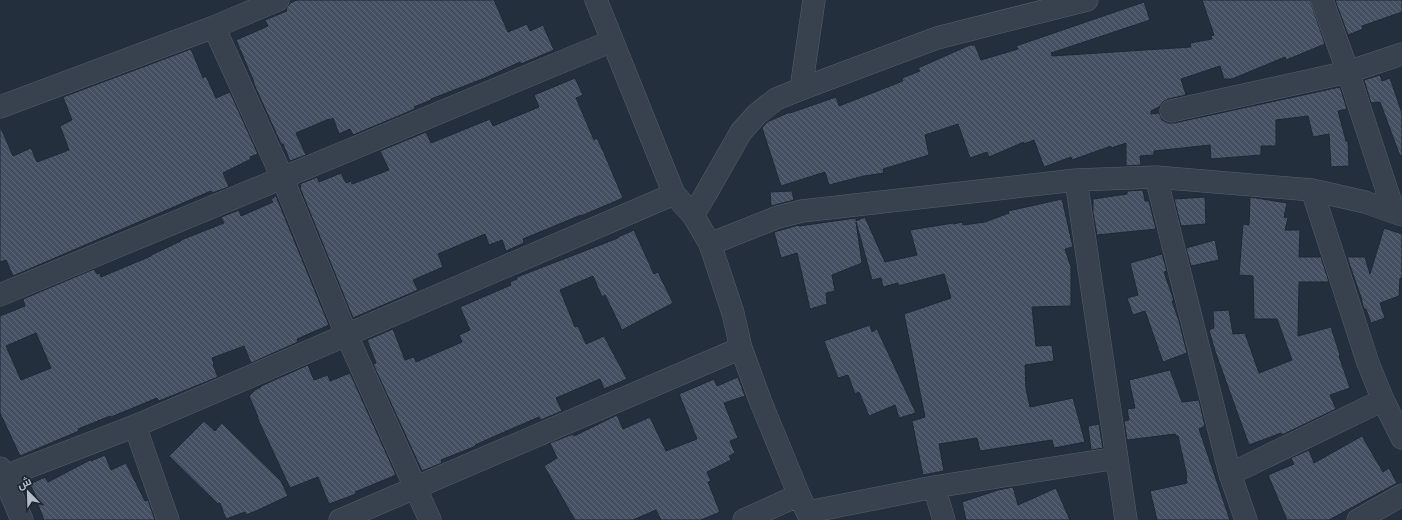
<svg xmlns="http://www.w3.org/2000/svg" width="1402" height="520" font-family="'Nunito Sans',Cairo,sans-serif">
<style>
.building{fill:url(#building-back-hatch);stroke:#1f2835;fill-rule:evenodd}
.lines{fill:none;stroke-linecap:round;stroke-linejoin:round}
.street-casing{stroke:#565f6c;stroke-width:23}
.street{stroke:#38414e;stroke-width:22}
</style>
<defs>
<pattern id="building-back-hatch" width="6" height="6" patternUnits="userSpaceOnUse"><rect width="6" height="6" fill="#455162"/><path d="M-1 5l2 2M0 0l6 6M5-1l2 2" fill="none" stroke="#5d6877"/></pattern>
</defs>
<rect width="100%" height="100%" fill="#242f3e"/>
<path class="building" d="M297,0H494L508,32L527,24L530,31L543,25L554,50L521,64L520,62L485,78L431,99V100L414,107L415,109L353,135L350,129L339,134L333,118L330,120L329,119L296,133L306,155L290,161L283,144H281L253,82H254L236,40L268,26L265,20L287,11L286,9L290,3Z
M1202,0H1310L1325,44L1286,60L1285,57L1232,79H1224L1220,66L1181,79L1186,95L1168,99L1163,102L1159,107L1151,111V114L1159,113L1162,120L1168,123H1174L1340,87L1347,109L1338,111L1346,141H1348L1349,166L1331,167L1329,134L1313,137L1308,116L1276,120V146H1261V155L1211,159L1210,145L1154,151V155L1140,156L1141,165L1126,166V143L1111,148V146L1072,160L1071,157L1044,167L1034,140L1024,144V142L989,157L987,152L970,158L958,124L925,135L929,155L883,169L884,173L864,176L829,185L825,172L781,186L762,128L767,122L790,112V113L836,97L839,106L903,81L902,78L920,71L918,68L970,45H975L981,60L1018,49L1016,46L1144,2L1150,20L1051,53L1052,56L1191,47L1190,43L1212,39L1211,36L1214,35Z
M1335,0H1402V12L1362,26L1363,29L1348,35Z
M191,49L203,78L206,76L216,98L230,92L258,154L250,157L251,159L223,173L229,187L212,193L211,191L13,276L6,260L0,262V126L13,156L31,148L37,162L69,150L60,126L72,120L63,97Z
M1380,75L1382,81L1390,78L1402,113V155L1400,156L1380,102L1371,103L1364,80Z
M575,78L583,95L576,98L594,140L597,138L604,153L623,198L581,216V215L523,239L524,243L506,251L502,240L489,245L485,234L438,254L443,267L413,280L418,290L353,318L300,188L301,187L300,184L317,177L319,182L341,173L346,183L351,181L352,184L389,170L380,151L426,132L431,143L490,119L493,126L539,107L534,95Z
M1143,190L1145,201H1149L1156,229L1097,235L1093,213V199L1127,194V191Z
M792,191L794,200L771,206L770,192Z
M276,196L329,325L297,339L298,342L251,363L244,346L212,358L214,364L213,365L218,377L159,401L157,398L111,417L110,416L78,429L79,431L20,456L0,413V316L25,306L23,299L94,269L97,274L100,273L101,277L151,256V255L181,241V240L224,223L221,217L239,210L241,216L273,202L271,199ZM36,333L51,368L21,380L6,346Z
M1205,197L1206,224L1181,226L1174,199Z
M1250,197L1287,203L1284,217L1288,218L1285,230H1300L1299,257H1321L1329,282H1299L1298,336L1331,327L1340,355L1339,356L1350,388L1330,395L1336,409L1282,435L1281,433L1249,445L1215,351L1209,330L1214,328L1213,311L1229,310L1233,334L1245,333L1259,373L1292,360L1277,319H1254L1253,276L1239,275L1243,224L1249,225Z
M1062,199L1073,247L1065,249L1071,267V306L1032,307L1036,346L1052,345L1054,361L1025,365L1026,389L1030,407L1073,398L1085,442L1054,448L1052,440L980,451L977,438L939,444L944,471L923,475L912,421L925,417L904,314L951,298L944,274L898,286V283L883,287L881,278L872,280L856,222L862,263L832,275L835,291L826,293L827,304L810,309L797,253L781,258L774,232L799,225V226L856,218V221L865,217L885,262L917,255L910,230L953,223L954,224L962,222L963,225L985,222L1009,213L1008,211Z
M1384,228L1402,234V279L1400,278L1399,296L1380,303L1385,318L1371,323L1366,309H1364L1362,303V300L1347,257H1365L1370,274Z
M634,230L654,274L658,272L673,303L622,330L605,295L602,297L593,276L560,290L575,327L578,326L586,344L604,336L627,379L604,389L600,379L556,398L562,411L541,420L539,417L502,433L475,445L476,446L441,460L442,463L422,471L373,364L376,363L367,340L393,329L405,360L414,357L416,362L462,342L459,335L470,330L460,307L511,285L510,282L517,279V277L618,238V237Z
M1215,240L1219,260L1191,266L1186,248Z
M1162,254L1167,271L1164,272L1174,301H1172L1179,321L1187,353L1163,362L1145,311L1133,315L1127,298L1138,295L1130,263Z
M870,325L872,332L877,329L916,413L899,418L895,405L869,416L859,392L855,394L848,375L838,378L824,341Z
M308,365L314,380L328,375L330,381L350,373L396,475L355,492L356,494L329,504L318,477L290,488L257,417H258L249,396L255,390L261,387V386Z
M1170,370L1182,402L1199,400L1205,426L1199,429L1230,520H1157L1150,491L1187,483L1186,476H1187L1178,436H1176L1175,434L1127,440L1124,421L1129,420L1127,409L1135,408L1129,380Z
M738,377L745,396L724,403L738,438L730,441L735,453L729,456L731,460L707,472L711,481L708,482L720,512L701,520H661L656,510L633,520H575L544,466L557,458L550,443L573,434L574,436L617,415L623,429L650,417L666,451L697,439L679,394L714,379L717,386Z
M204,421L215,431L222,423L281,481L288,496L256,511L246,515L245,512L226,519L220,503L218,504L169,456Z
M1099,424L1103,448L1091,450L1088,426Z
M1362,436L1383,472L1389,468L1397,483L1329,520H1287L1268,475L1294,464L1291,458L1309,450L1314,463Z
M105,455L111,470L126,463L145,501L148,500L155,520H44L37,502L38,501L30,484L45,477L48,482L90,460L91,461Z
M1013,487L1018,505L1056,488L1070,520H966L962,502L998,490Z"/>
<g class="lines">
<g class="street-casing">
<path id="street" d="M596,0L674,194L693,215L710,244L733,313L741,348L760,400L799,495L811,520
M1322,0L1348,72L1394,212
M214,27L282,177L347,336L430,520
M801,89L814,0
M0,107L214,27L278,0
M1171,111L1348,72L1402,54
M1156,177L1230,474L1246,520
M1076,180L1126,520
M1312,190L1368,363L1383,400L1402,438
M693,215L704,197L741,132L757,114L776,99L801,89L937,38L1087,0
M710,244L778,217L802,211L1076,180L1156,177L1312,190L1365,202L1402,215
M0,295L612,41
M135,426L168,520
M0,468L22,520
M1230,474L1383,400
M0,478L135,426L674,194
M934,487L944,520
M808,512L934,487L1117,458
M340,520L741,348
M744,520L799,495
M1358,520L1402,495"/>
</g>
<use href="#street" class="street"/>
</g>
<g transform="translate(28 492) rotate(337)" stroke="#1d2633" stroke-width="3" paint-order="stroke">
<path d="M0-3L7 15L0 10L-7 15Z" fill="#b4bcc9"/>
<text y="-6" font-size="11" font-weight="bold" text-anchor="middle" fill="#b4bcc9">ش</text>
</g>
</svg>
